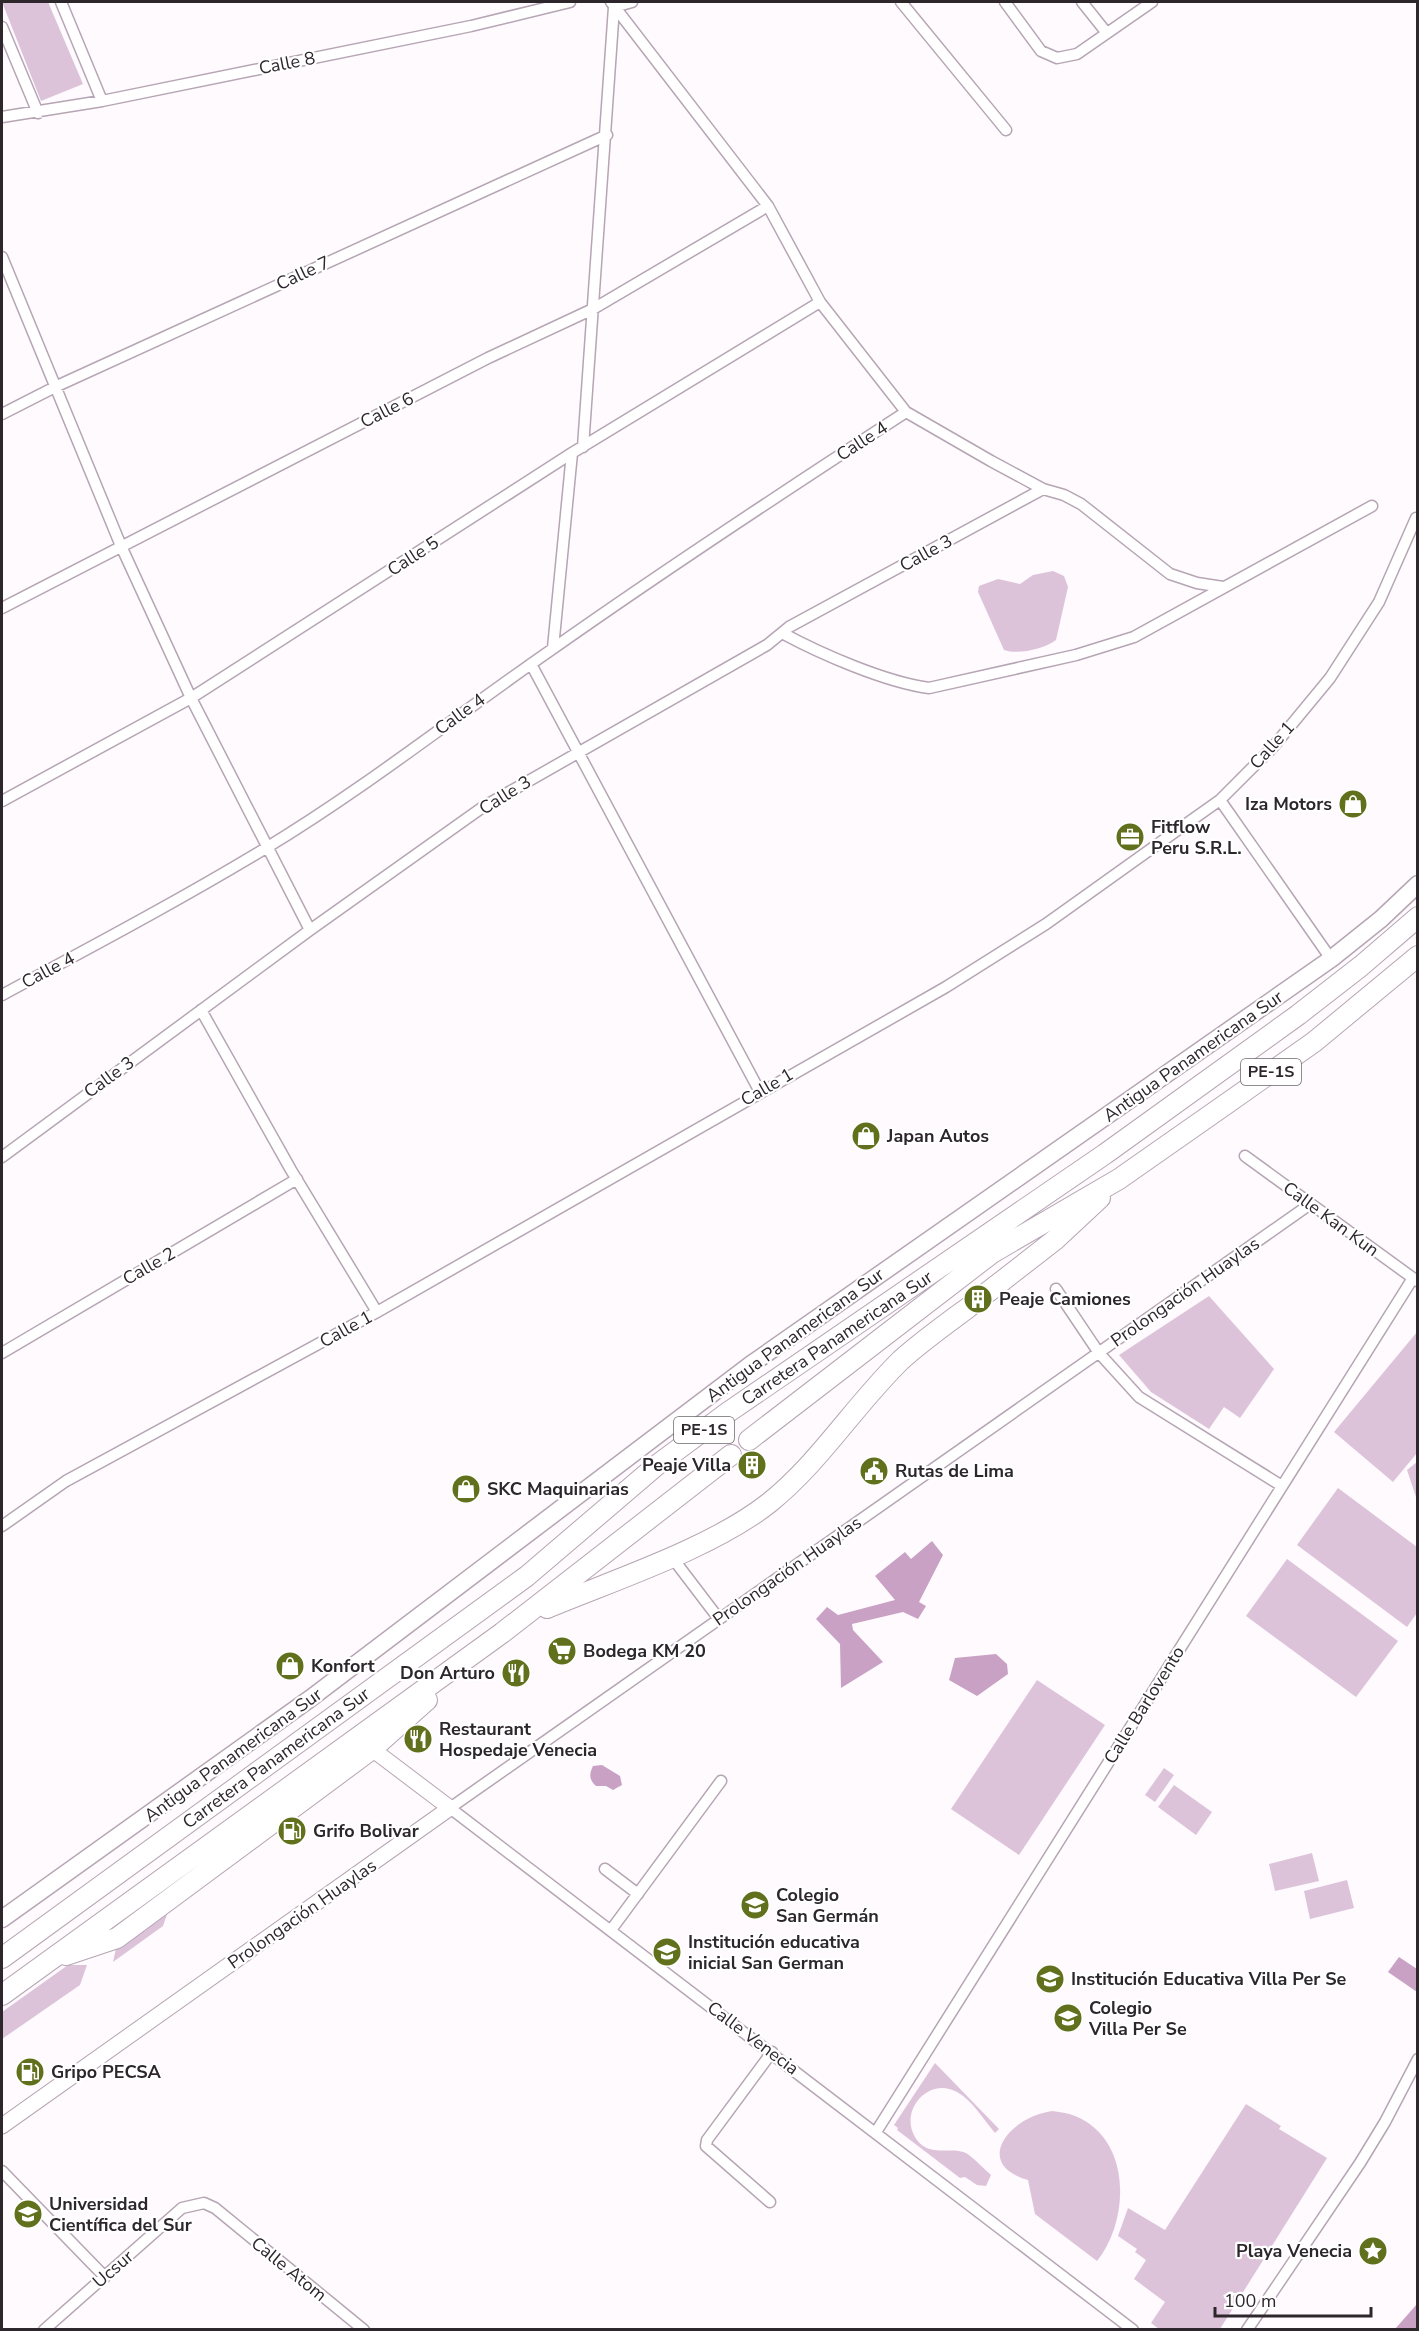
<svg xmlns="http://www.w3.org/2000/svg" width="1419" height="2331" font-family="'Nunito Sans',sans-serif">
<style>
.green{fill:#ddc3da}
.water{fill:#c9a1c5}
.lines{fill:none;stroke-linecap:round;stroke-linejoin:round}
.street-casing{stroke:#b6a5b4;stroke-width:13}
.secondary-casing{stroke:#b6a5b4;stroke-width:17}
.primary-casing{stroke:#b6a5b4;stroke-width:19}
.highway-casing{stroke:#b6a5b4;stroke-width:22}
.street{stroke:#fff;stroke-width:10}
.secondary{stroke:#fff;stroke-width:15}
.primary{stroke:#fff;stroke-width:16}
.highway{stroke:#fff;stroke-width:20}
.labels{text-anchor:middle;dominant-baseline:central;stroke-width:4.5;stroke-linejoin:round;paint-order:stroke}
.shield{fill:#fff;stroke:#6c686b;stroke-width:1.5}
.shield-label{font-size:16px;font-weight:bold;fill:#2d272c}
.street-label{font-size:18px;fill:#2d272c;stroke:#fff}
.poi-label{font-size:18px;font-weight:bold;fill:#2d272c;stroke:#fff;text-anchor:start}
</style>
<rect width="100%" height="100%" fill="#fefafd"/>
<path class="green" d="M2,2H48L83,84L41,101Z
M1053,571L1064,576L1068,587L1056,640C1044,649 1018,655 1004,650L978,592L979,586L998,579L1020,584L1033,575Z
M1209,1296L1274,1369L1240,1418L1224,1407L1209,1429L1151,1392L1119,1355Z
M1417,1332V1453L1393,1482L1334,1432Z
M1417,1462V1500L1407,1470Z
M1338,1488L1417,1547V1613L1407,1627L1297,1545Z
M1287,1559L1398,1641L1356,1697L1246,1616Z
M1037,1680L1105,1725L1019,1855L951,1809Z
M1164,1768L1174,1775L1155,1802L1145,1795Z
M1174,1785L1212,1812L1196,1835L1158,1807Z
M1312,1853L1319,1881L1275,1891L1269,1864Z
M1347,1880L1354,1908L1310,1919L1304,1891Z
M171,1903L163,1926L113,1962L117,1944Z
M68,1965H87L80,1985L2,2039V2012Z
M935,2063L999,2129L995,2133C984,2120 972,2100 957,2092C929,2076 899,2110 915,2137C928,2160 955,2144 969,2155C977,2161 983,2168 991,2175L986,2186L977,2185L965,2177L960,2178L897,2130L898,2128L894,2125Z
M1246,2104L1281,2126L1279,2129L1327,2158L1220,2329H1159L1151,2323L1165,2302L1134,2279L1146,2260L1135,2252L1137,2249L1118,2236L1128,2208L1165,2230Z
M1052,2111C1059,2112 1068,2113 1075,2116C1132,2139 1130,2220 1097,2261L1035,2214L1028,2180C972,2164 1009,2117 1052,2111Z"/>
<path class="water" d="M932,1541L943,1555L919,1602L926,1606L918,1619L903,1612L852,1624L853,1630L883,1662L841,1688L840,1644L816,1619L827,1607L838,1615L895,1600L875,1576L905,1552L911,1559Z
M996,1654L1007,1664L1008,1674L977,1696L949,1680L955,1658Z
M602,1765L620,1776L622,1785L613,1790L606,1786H596C589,1780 589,1774 593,1766Z
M1399,1957L1417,1969V1992L1388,1972Z
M1417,2304V2329H1395Z"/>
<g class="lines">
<g class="street-casing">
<path id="street" d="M61,2L102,101
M611,2L768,206L820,302L906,412L991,461L1043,489L1064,495L1081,504L1170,574L1197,583L1223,587
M901,2L1006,130
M1005,2L1041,51L1057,58L1077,54L1152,2
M1082,2L1106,32
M2,27L38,113
M2,117L102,101L471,26L570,2
M2,257L121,546L191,698L310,930
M2,414L57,386L607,135
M583,447L614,7L632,2
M2,608L488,358L593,309L768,206
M782,633C821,654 885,682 929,688L1076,655L1134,637L1372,506
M553,648L572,453
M531,664L760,1092
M1220,800L1331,959
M2,801L191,698L572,453L820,302
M2,995C91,947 180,900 266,848C365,788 456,716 551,650C667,568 786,490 906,412
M201,1010L291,1170L377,1312
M1245,1156L1417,1281
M2,1157L310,930L483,807L767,645L789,627L1043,489
M1056,1289L1099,1353L1139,1397L1282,1486
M2,1353L297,1179
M2,1526L66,1481L377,1312L946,987L1046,924L1172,834L1220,800L1273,747L1330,678L1379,602L1416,518
M671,1556L719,1619
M605,1869L638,1894
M611,1930L721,1781
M876,2132L1413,1278
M2,2171L105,2277
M770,2202L706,2146L707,2140L772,2052
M44,2330L182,2208L204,2203L215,2208L364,2330
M1133,2330L450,1808L1309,1205
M1247,2330L1360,2163L1385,2122L1418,2059"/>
</g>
<g class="secondary-casing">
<path id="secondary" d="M2,2126L450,1808L372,1749"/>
</g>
<g class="primary-casing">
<path id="primary" d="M2,1919L311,1698L750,1365L1331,959L1381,919L1418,884"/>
</g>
<g class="highway-casing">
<path id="highway" d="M988,1292L1056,1239L1100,1198
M749,1440L992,1253L1119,1179L1229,1102L1314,1042L1418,956
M547,1608C614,1580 712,1548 769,1503C820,1462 854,1406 901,1360C922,1341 946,1324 969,1307
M66,1955L117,1938L372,1749L427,1700
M2,1958L527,1576L657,1465L727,1413L1105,1154L1298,1015L1361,966L1418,917
M2,1995L502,1633L731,1455"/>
</g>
<use href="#street" class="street"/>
<use href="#secondary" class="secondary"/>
<use href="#primary" class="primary"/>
<use href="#highway" class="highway"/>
</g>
<defs>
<g id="shop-disc" transform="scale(1.5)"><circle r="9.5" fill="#60701c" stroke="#fff"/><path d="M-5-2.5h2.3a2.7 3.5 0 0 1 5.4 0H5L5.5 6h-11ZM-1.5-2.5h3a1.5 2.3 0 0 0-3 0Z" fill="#fff"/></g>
<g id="office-disc" transform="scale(1.5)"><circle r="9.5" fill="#60701c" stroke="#fff"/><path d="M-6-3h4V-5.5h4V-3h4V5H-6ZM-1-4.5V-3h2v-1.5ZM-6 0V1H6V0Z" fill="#fff"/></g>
<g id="building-disc" transform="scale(1.5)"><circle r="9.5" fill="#60701c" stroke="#fff"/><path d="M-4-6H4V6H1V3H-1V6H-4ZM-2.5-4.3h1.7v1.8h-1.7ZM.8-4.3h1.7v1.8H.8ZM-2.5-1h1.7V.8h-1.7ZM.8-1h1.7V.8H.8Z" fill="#fff"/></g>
<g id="civic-disc" transform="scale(1.5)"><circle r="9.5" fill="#60701c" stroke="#fff"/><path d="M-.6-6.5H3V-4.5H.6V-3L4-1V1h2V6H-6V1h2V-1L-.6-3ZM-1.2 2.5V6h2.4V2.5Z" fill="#fff"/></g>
<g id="supermarket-disc" transform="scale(1.5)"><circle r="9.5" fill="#60701c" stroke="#fff"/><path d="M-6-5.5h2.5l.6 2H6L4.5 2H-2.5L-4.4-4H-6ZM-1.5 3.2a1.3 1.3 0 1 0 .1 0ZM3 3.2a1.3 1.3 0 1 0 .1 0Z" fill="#fff"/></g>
<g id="restaurant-disc" transform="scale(1.5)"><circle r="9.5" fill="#60701c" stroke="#fff"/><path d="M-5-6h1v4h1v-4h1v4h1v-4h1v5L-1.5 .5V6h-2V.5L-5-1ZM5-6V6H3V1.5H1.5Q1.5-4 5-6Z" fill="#fff"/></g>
<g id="fuel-disc" transform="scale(1.5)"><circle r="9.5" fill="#60701c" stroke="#fff"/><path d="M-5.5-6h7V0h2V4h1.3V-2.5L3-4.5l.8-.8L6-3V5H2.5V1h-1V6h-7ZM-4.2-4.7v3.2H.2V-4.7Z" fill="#fff"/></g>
<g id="school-disc" transform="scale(1.5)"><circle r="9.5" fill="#60701c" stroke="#fff"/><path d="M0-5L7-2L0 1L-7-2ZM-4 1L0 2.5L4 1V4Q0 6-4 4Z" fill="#fff"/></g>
<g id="university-disc" transform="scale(1.5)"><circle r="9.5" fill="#60701c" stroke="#fff"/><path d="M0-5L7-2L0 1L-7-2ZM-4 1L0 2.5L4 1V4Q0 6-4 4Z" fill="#fff"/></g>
<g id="sight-disc" transform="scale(1.5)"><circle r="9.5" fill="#60701c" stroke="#fff"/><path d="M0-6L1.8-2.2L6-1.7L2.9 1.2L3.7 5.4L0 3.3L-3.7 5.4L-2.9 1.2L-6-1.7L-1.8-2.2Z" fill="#fff"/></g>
</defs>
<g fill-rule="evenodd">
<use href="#shop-disc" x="1353" y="804"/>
<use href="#office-disc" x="1130" y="837"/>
<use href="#shop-disc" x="866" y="1136"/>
<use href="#building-disc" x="978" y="1299"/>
<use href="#building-disc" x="752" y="1465"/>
<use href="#civic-disc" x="874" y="1471"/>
<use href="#shop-disc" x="466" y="1489"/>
<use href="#supermarket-disc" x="562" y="1651"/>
<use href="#shop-disc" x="290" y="1666"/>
<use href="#restaurant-disc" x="516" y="1673"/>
<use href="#restaurant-disc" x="418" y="1739"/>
<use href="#fuel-disc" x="292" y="1831"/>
<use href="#school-disc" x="755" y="1905"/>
<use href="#school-disc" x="667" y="1952"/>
<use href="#school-disc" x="1050" y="1979"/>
<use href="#school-disc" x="1068" y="2018"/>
<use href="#fuel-disc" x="30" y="2072"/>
<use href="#university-disc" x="28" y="2214"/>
<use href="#sight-disc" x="1373" y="2251"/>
</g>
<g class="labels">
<g class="shield">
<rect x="1241" y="1059" width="60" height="26" rx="4.5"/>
<rect x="674" y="1417" width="60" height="26" rx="4.5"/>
</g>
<g class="shield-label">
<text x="1271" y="1072">PE-1S</text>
<text x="704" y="1430">PE-1S</text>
</g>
<g class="street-label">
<text transform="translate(287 63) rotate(-11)">Calle 8</text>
<text transform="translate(303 273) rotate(-25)">Calle 7</text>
<text transform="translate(387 410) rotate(-27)">Calle 6</text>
<text transform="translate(862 441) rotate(-33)">Calle 4</text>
<text transform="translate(926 553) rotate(-29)">Calle 3</text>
<text transform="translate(413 556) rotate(-33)">Calle 5</text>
<text transform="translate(460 714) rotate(-36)">Calle 4</text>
<text transform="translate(1272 745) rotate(-48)">Calle 1</text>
<text transform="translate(505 795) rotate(-32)">Calle 3</text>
<text transform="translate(48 970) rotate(-28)">Calle 4</text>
<text transform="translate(1193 1056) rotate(-35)">Antigua Panamericana Sur</text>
<text transform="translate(109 1077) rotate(-36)">Calle 3</text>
<text transform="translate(767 1087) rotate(-30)">Calle 1</text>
<text transform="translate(1331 1219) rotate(36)">Calle Kan Kun</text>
<text transform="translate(149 1266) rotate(-30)">Calle 2</text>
<text transform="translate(1185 1292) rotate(-35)">Prolongación Huaylas</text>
<text transform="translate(346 1329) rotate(-29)">Calle 1</text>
<text transform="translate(795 1335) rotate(-36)">Antigua Panamericana Sur</text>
<text transform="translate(837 1338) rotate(-34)">Carretera Panamericana Sur</text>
<text transform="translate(787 1571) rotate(-35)">Prolongación Huaylas</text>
<text transform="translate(1144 1705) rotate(-58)">Calle Barlovento</text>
<text transform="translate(233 1755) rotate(-36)">Antigua Panamericana Sur</text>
<text transform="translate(276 1758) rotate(-36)">Carretera Panamericana Sur</text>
<text transform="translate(302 1914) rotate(-35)">Prolongación Huaylas</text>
<text transform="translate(753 2038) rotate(37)">Calle Venecia</text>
<text transform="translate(113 2269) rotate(-41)">Ucsur</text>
<text transform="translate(289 2269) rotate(39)">Calle Atom</text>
</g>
<g class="poi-label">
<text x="1332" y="804" text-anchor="end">Iza Motors</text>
<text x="1151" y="827">Fitflow<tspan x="1151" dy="21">Peru S.R.L.</tspan></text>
<text x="887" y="1136">Japan Autos</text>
<text x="999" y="1299">Peaje Camiones</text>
<text x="731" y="1465" text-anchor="end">Peaje Villa</text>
<text x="895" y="1471">Rutas de Lima</text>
<text x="487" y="1489">SKC Maquinarias</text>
<text x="583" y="1651">Bodega KM 20</text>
<text x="311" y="1666">Konfort</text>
<text x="495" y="1673" text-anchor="end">Don Arturo</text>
<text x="439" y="1729">Restaurant<tspan x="439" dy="21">Hospedaje Venecia</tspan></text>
<text x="313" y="1831">Grifo Bolivar</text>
<text x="776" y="1895">Colegio<tspan x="776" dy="21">San Germán</tspan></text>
<text x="688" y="1942">Institución educativa<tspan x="688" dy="21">inicial San German</tspan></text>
<text x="1071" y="1979">Institución Educativa Villa Per Se</text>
<text x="1089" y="2008">Colegio<tspan x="1089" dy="21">Villa Per Se</tspan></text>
<text x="51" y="2072">Gripo PECSA</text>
<text x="49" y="2204">Universidad<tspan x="49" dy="21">Científica del Sur</tspan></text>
<text x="1352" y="2251" text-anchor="end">Playa Venecia</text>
</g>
</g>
<rect width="1419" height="2331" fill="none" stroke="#2d272c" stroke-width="6"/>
<path d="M1215 2307v9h156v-9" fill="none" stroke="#2d272c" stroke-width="3"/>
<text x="1224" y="2307" font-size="18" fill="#2d272c" stroke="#ffffff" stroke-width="4.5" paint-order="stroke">100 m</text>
</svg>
